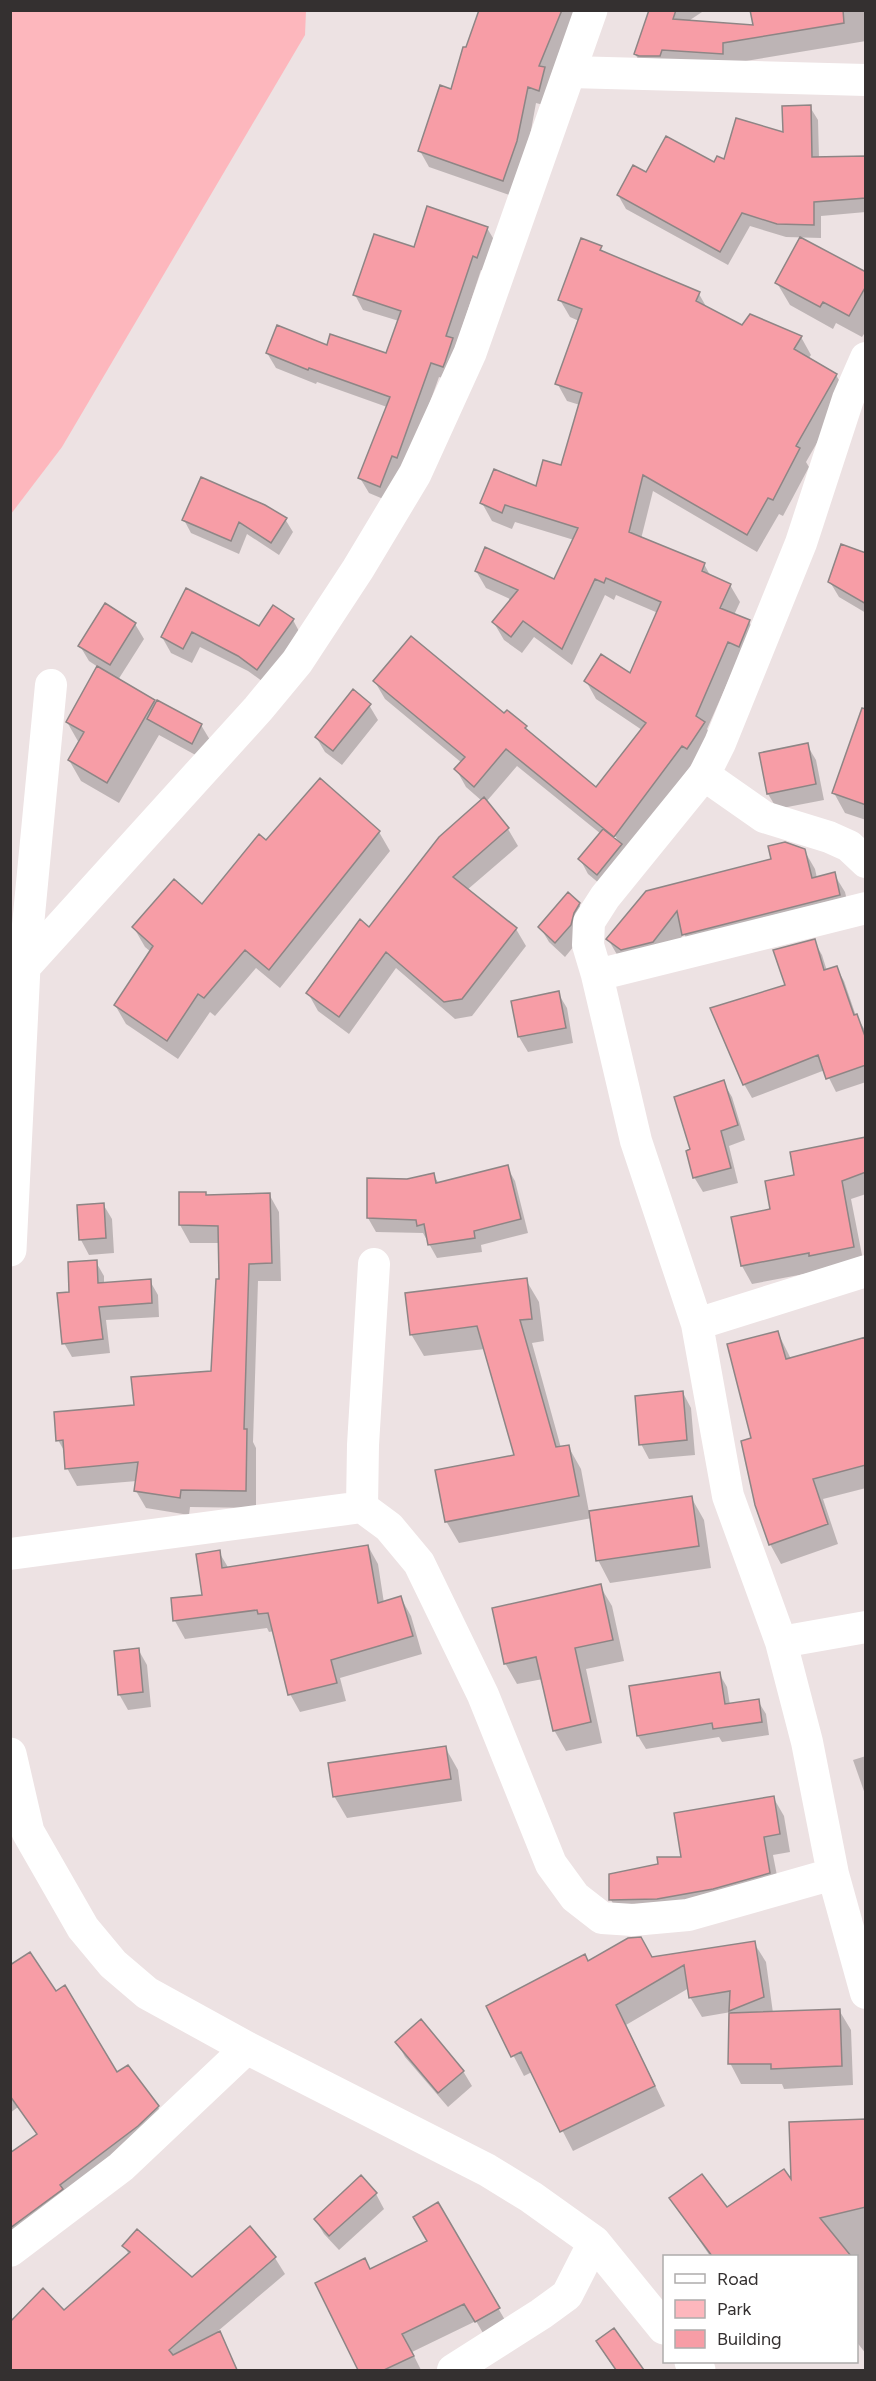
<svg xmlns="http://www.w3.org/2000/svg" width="876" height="2381" font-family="Figtree,sans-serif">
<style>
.green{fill:#fdb7bd}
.shadow{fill:#0003;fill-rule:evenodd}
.building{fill:#f79da6;stroke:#8e8585;stroke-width:1.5}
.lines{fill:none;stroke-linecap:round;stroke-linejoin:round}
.minor{stroke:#fff;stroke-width:32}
.tertiary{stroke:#fff;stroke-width:33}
</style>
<rect width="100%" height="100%" fill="#ede2e3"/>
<path class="green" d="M11,10L306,11L305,35L62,447L11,514Z"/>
<path class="shadow" d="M481,10H578L550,78L553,84L547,106L536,103L526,158L512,196L429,167L420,151L452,91Z
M651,10H705L687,22L755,26L752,10H864L866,41L734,63L647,73L635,54Z
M810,107L818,120L819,158L866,157V212L821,216V238L786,237L750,226L728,265L626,209L618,195L646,175L715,164L784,134Z
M487,228L496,243L486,272L481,270L456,346L452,381L439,377L405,472L388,501L369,493L360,478L387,407L317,382L316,384L276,368L267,353L328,347L387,355L399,321L363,310L355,295L414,249Z
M600,247L604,253L699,294L707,308L743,327L750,315L801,337L811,355L808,359L836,375L846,392L806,462L809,467L783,516L779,514L757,552L653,491L641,539L704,564L711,577L730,585L740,602L734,615L749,622L759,639L738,659L707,729L714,740L693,763L625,852L606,889L588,874L580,859L601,834L517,766L486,802L508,829L518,846L467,890L516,929L526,946L472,1016L455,1019L396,968L349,1034L318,1011L308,993L369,929L482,801L466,787L456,769L462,763L385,699L375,682L505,715L525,727L529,734L597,789L642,730L596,699L586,681L630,675L658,613L616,595L614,600L605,595L572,665L534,637L522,653L504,640L494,623L512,600L486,588L476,571L555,581L574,540L515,522L512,529L492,521L482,503L537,488L562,467L580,405L567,401L557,383L579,321L570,317L560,300ZM611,829L620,844L614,840L609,831Z
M866,274V331L862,337L836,323L833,329L790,305L777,283Z
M285,519L293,532L279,555L247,534L239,554L191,533L184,520Z
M866,554V613L839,597L830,582Z
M186,590L259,627L293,620L301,635L266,684L248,671L200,647L192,663L171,653L162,637Z
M135,624L144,639L118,680L154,701L157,705L201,725L210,740L201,758L159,735L119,803L81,781L69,760L79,743L67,722L98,667L89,661L80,646Z
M369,705L378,720L342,765L325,752L316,737Z
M866,743V820L845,813L834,793Z
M807,745L816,760L824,800L777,809L768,794L761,754Z
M379,832L390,851L280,988L256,968L215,1016L210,1012L178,1059L126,1024L115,1005L151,952L145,947L134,928L202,906L266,842Z
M804,850L815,869L817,878L834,874L845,892L850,913L695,953L684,934L664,961L619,958L608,939L773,860Z
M579,904L587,919L579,940L565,957L549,942L540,927Z
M814,941L822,955L827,971L836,967L844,981L856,1016L865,1030L866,1082L836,1092L825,1070L752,1098L744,1084L787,986Z
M558,993L567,1008L573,1043L528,1052L519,1037L512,1002Z
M723,1082L732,1097L745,1140L729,1146L738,1183L703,1192L694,1177L692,1151Z
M866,1137V1194L851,1199L864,1265L820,1271L752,1284L742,1266L732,1219L772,1210L796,1176Z
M507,1167L515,1181L528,1233L481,1245L482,1252L437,1258L423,1233L376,1232L368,1218L369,1180H407L433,1174L439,1184Z
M181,1194L207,1197L269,1194L279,1212L281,1281H258L253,1442L256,1448V1508L190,1507L189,1515L146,1508L136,1491L137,1481L77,1486L67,1468L66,1454L58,1440L212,1372L221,1281L220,1243H190L180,1225Z
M103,1204L112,1219L114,1253L89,1255L81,1240L78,1206Z
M96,1262L104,1276V1284L150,1281L158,1295L159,1317L106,1320L110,1353L72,1357L64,1343L71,1293Z
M526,1280L539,1302L544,1341L532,1343L561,1448L568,1446L581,1469L589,1512L691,1497L704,1520L711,1568L610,1583L598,1560L592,1518L459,1543L446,1521L515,1456L485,1349L424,1356L411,1334Z
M778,1333L791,1359L866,1345V1488L823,1499L838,1544L781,1564L770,1544Z
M683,1393L691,1408L695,1455L649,1459L641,1444Z
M368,1546L378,1564L384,1603L401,1598L411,1616L422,1654L340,1678L346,1701L300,1712L290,1694L274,1631L269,1632L267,1628L185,1639L175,1621L173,1599L204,1596L219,1552L229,1569Z
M600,1586L612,1606L624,1661L586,1669L602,1743L566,1751L554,1730L543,1679L517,1684L505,1663Z
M138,1649L147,1665L151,1707L128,1710L119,1694Z
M719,1673L727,1687L730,1705L758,1701L766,1714L769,1735L722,1742L719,1737L646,1749L638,1736Z
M445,1747L458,1770L462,1801L347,1818L334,1796Z
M866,1756V1797L853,1760Z
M773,1797L784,1816L790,1852L773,1855L780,1891L621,1918L611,1900L660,1865L682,1858Z
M754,1943L766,1962L773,2013L839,2010L851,2030L853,2085L784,2089L782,2084H741L730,2063L731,2012L702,2017L690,1997L689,1988L626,2025L665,2106L573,2151L532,2072L524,2076L488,2007L588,1963L651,1958Z
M10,1967L56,1993L117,2075L158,2107L169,2126L10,2254V2155L38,2136L18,2107L10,2113Z
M397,2042L463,2071L472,2086L448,2107L405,2057Z
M866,2121V2354L856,2341V2256H710L671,2199L726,2209L793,2183Z
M376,2194L384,2209L339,2250L324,2234L315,2219Z
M438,2204L509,2327L487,2340L476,2321L412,2352L421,2370H360L317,2284L370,2271L429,2242Z
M250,2229L275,2258L285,2274L218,2331L238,2370H10V2316L14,2320L64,2312L129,2255L124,2246L192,2279Z
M614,2330L642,2370H616L606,2356L597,2341Z"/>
<path class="building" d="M479,10H562L539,66L545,67L539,91L528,87L517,141L503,181L418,151L440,85L451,89L463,47H466Z
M649,10H676L673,19L753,25L750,10H843L844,23L723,43V54L662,50L660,56H639L634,54Z
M811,105L812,157L866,156V198L814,202V225L777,224L742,213L720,252L617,195L633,165L646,172L666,136L714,162L717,156L724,159L736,118L783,132L782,106Z
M427,206L488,227L477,258L473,256L446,336L453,338L445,362L443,367L431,363L397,458L392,456L380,487L358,478L390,397L309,368L308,370L266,353L277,325L327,345L330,334L386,353L401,311L353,295L374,234L414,247Z
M800,237L866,272V286L849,316L823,302L820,307L775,283Z
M581,238L602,246L600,250L700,292L696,301L742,325L750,314L802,336L794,349L837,374L796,446L800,448L773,500L768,498L747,535L643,475L629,532L705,563L702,571L731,584L720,608L750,620L739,647L728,642L696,716L705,722L687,749L682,746L614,837L506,749L474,787L454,769L465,757L373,681L411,636L504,713L507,710L527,726L525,728L596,787L646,723L584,681L601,654L630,673L661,602L606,578L604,583L595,579L562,649L523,621L511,637L492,622L518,590L475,571L485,547L554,579L578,528L505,505L502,513L480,503L494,469L536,486L543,460L561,465L582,393L555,384L582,309L558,300Z
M201,477L265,505L287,518L271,543L239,522L231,541L182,520Z
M841,544L866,553V604L828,582Z
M186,588L259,626L273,605L294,619L257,670L238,656L192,632L183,649L161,637Z
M105,603L136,623L110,665L78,646Z
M97,666L155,700L107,783L68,760L84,732L66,722Z
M353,689L371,704L333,751L315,737Z
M157,700L202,724L192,744L147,719Z
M862,708L866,709V805L832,793Z
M808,743L816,784L767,794L759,753Z
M320,778L380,831L269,970L245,950L204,998L198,994L167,1041L114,1005L153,946L132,927L174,879L202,904L259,834L266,840Z
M484,797L509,828L453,877L517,928L462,999L444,1002L386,952L339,1017L306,993L360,919L369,927L439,837Z
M603,829L622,844L597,875L578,859Z
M785,842L805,849L812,878L835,872L840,895L682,935L677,911L653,942L621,950L606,939L646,891L771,859L768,846Z
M568,892L580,903L574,913L571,925L555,943L538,927Z
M815,939L824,970L837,966L854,1015L857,1014L866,1039V1065L826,1079L818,1055L743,1085L710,1008L785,985L773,950Z
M559,991L566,1028L518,1037L511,1001Z
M724,1080L738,1125L721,1131L731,1168L693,1178L686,1151L690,1149L674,1097Z
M866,1137V1172L842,1181L854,1247L809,1256V1253L741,1266L731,1217L770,1209L765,1181L794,1175L790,1152Z
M508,1165L521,1219L474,1231L475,1238L428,1245L424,1224L417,1226L416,1220L367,1218V1178L407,1179L434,1173L436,1183Z
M179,1192H206V1195L270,1193L272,1263L249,1264L244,1429H247L246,1491L181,1490L180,1498L134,1491L138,1462L65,1469L63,1440L56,1441L54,1412L134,1405L131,1377L211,1371L216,1279H219L218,1226L179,1225Z
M104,1203L106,1238L79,1240L77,1205Z
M97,1260L98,1283L151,1279L152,1303L99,1307L103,1339L62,1344L57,1293L69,1292L68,1262Z
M527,1278L532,1319L520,1320L556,1447L569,1445L579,1496L445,1522L435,1470L514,1455L477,1326L410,1335L405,1293Z
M778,1331L786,1359L866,1337V1465L813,1479L828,1524L769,1545L755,1505L741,1441L751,1438L727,1344Z
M683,1391L687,1440L639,1445L635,1396Z
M692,1496L699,1546L596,1561L589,1511Z
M368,1545L378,1603L401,1596L413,1636L331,1660L337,1683L288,1695L268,1613L258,1614L257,1610L173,1621L171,1598L202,1595L196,1554L220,1550L222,1568Z
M601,1584L613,1640L575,1648L591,1722L553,1731L536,1657L504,1664L492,1608Z
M139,1648L143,1692L118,1695L114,1651Z
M720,1672L725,1704L759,1699L762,1722L713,1729L712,1723L637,1736L629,1686Z
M446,1746L451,1779L333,1797L328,1763Z
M774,1796L780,1834L764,1837L770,1873L713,1889L657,1899L609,1900V1874L658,1864L657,1857H681L674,1813Z
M641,1937L652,1957L755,1941L764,1997L729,2011L730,1991L689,1998L684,1965L616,2005L655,2086L560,2132L521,2052L511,2057L486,2006L585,1954L588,1961L628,1938Z
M30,1952L56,1991L65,1985L117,2072L128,2065L159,2106L138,2126L60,2185L63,2189L10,2228V2153L37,2134L10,2096V1965Z
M840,2009L842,2066L771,2069V2064H728L729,2013Z
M421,2019L464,2071L438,2093L395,2042Z
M866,2119V2207L820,2218L851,2256H712L669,2198L702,2174L727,2207L784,2169L791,2179L789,2122Z
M361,2175L377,2193L329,2236L314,2219Z
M438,2202L500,2308L475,2322L464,2304L402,2334L414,2356L384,2370H358L315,2283L365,2258L370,2269L427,2241L413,2217Z
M250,2226L276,2257L169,2350L173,2355L220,2331L237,2370H10V2322L43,2288L64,2310L130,2252L122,2246L137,2229L192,2277Z
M614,2328L644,2370H616L596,2341Z"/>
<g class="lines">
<path class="minor" d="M570,72L866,80
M866,358L848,399L801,543L720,743L704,775L605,897L589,922L588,945L597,975L636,1141L697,1324L728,1496L781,1642L807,1742L833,1874L866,1993
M704,775L764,817L829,837L849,846L866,862
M24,967L51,685
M597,975L866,908
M374,1264L363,1445L362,1507L389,1527L419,1563L483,1695L551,1864L575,1897L602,1918L633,1920L688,1915L833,1874
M697,1324L866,1271
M10,1554L362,1507
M781,1642L866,1627
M10,2251L121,2167L247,2048
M453,2370L541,2314L567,2295L594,2242"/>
<path class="tertiary" d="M10,1250L24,967L258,709L297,662L358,569L415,474L470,353L591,10
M10,1754L28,1832L83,1928L113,1964L147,1993L247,2048L487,2170L531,2197L594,2242L664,2328
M691,2362L699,2370"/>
</g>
<rect width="876" height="2381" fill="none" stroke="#343030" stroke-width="24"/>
<rect x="663" y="2255" width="195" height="108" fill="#ffffff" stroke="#aeacac" stroke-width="1.5"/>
<rect x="675" y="2274" width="30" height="9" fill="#ffffff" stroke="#aeacac" stroke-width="1.5"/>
<text x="717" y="2285" font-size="18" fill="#343030">Road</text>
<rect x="675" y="2300" width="30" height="18" fill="#fdb7bd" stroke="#aeacac" stroke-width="1.5"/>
<text x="717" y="2315" font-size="18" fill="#343030">Park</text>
<rect x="675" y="2330" width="30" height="18" fill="#f79da6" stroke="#aeacac" stroke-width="1.5"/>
<text x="717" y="2345" font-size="18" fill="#343030">Building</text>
</svg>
